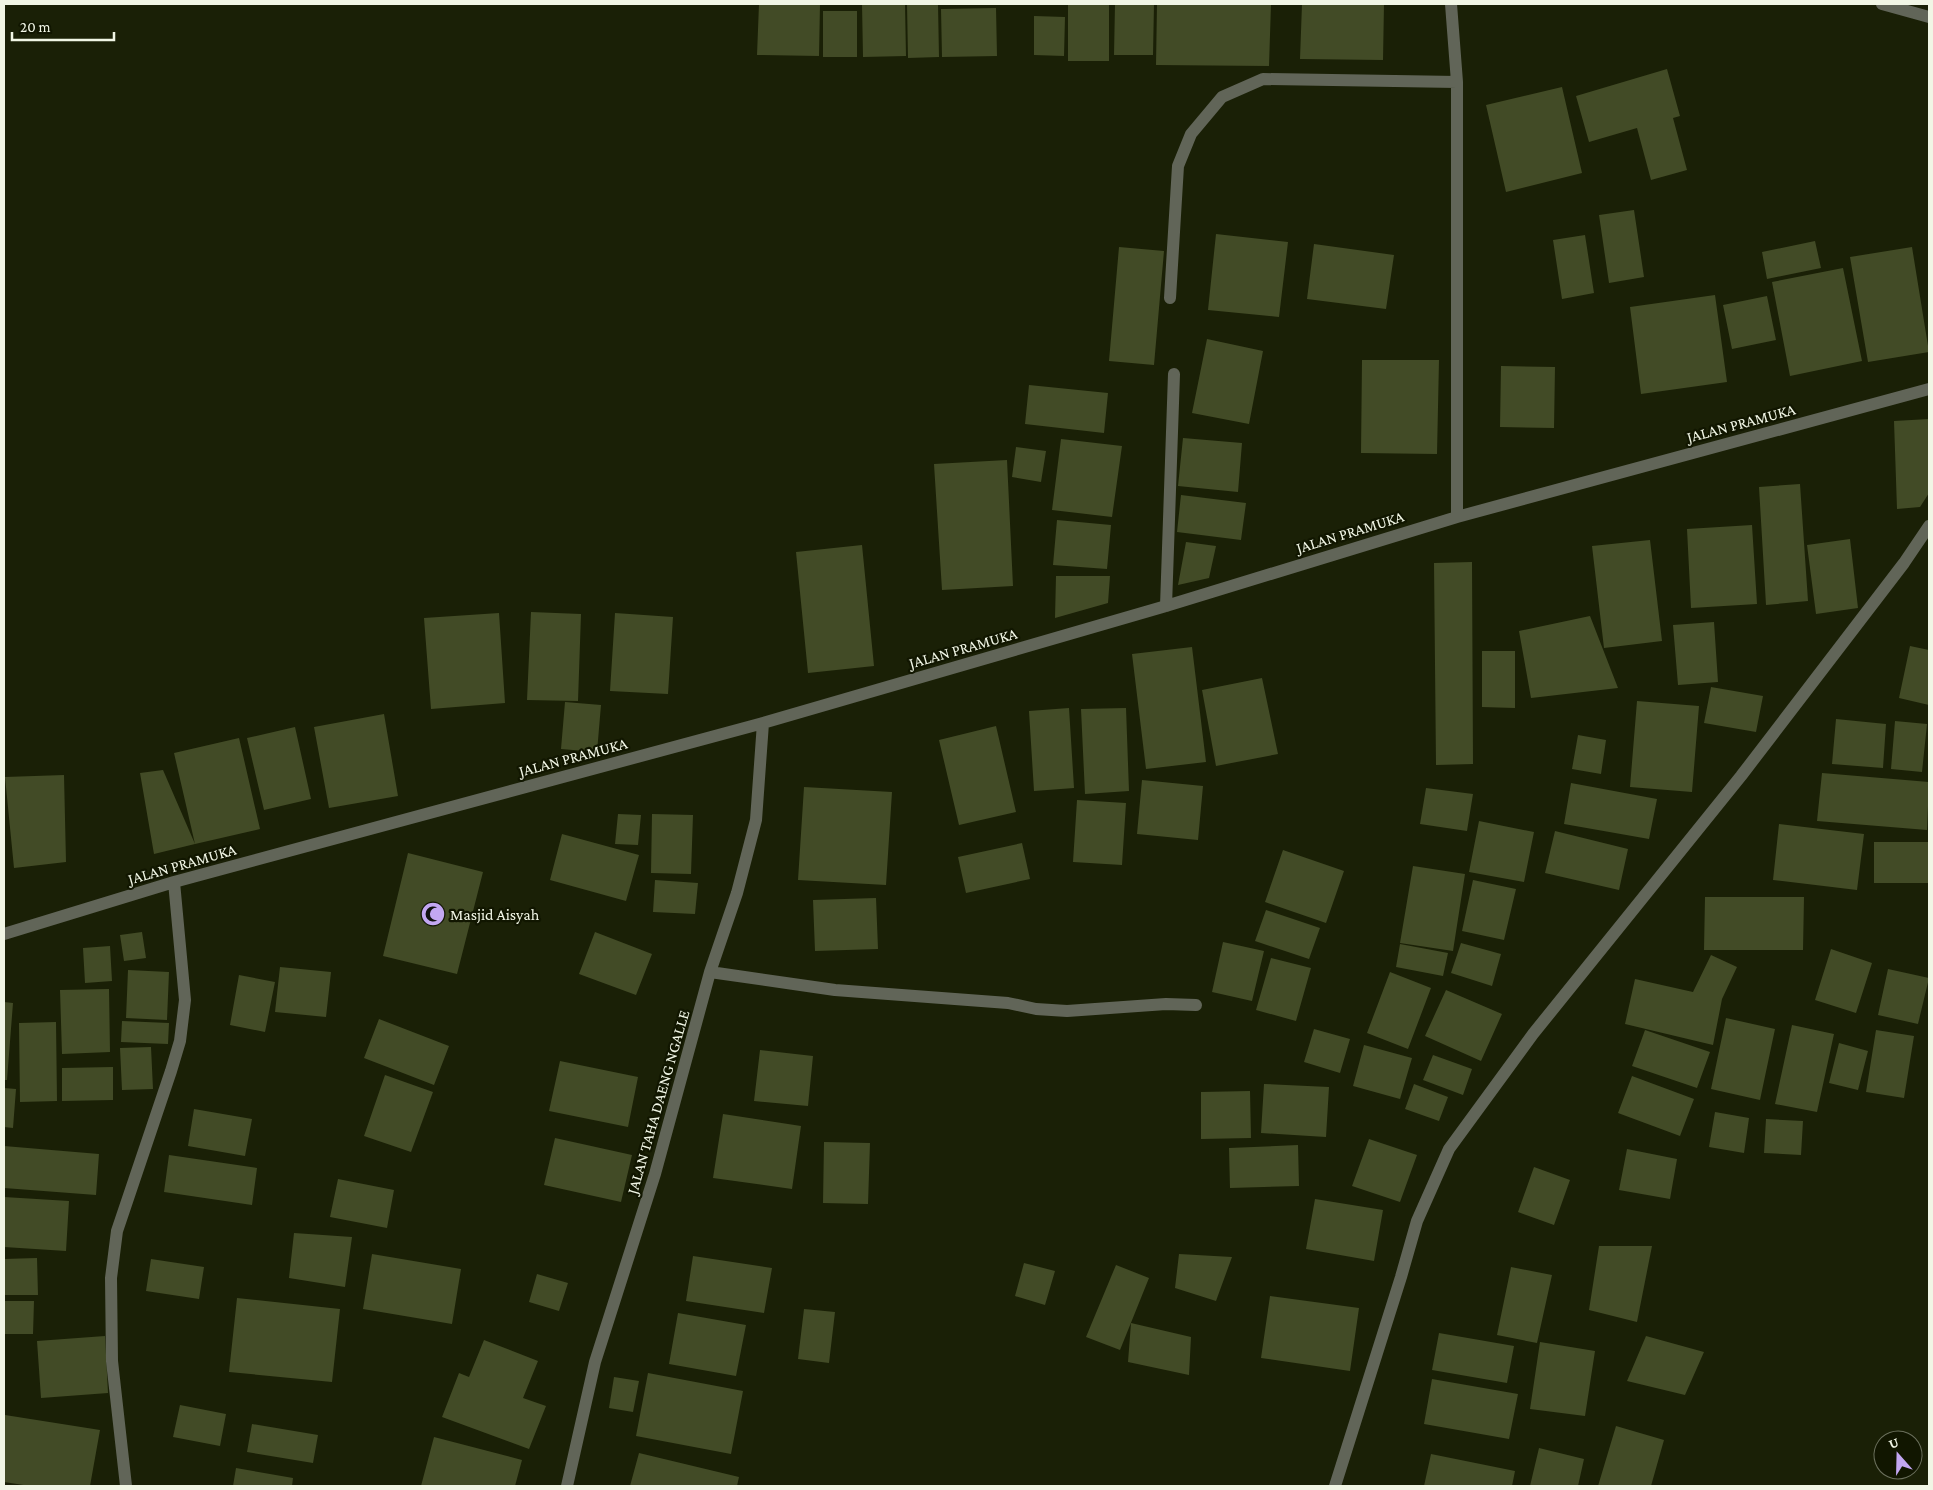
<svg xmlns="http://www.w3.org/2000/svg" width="1933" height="1490" font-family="'Crimson Pro',serif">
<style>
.building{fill:#424b26}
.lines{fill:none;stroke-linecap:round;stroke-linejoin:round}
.minor{stroke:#616558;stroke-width:12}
.labels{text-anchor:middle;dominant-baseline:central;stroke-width:4.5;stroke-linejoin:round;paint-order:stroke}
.street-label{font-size:16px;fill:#f1f6e5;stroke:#111600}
.poi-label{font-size:16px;fill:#f1f6e5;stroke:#111600;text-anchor:start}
</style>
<rect width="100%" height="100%" fill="#1a2006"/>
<path class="building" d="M759,4H820L819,56L757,55Z
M862,4H905L906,56L863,57Z
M907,4H938L939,57L908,58Z
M1068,4H1109V61H1068Z
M1115,4H1154L1153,55H1114Z
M1157,4H1271L1269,66L1156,65Z
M1302,4H1384L1383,60L1300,59Z
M996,8L997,56L942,57L941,9Z
M823,11H857V57H823Z
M1034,16L1065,17L1064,56L1034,55Z
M1667,69L1680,116L1673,118L1687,170L1651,180L1637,128L1589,142L1576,96Z
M1562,87L1582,173L1506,192L1486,105Z
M1634,210L1644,277L1609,283L1599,215Z
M1216,234L1288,242L1279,317L1208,310Z
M1585,235L1594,293L1562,299L1553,240Z
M1815,241L1821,268L1767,279L1762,252Z
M1314,244L1394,255L1386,309L1307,299Z
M1119,247L1164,251L1154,365L1109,361Z
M1912,247L1929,352L1868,362L1850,257Z
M1843,268L1862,361L1790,376L1772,282Z
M1715,295L1727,382L1641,394L1630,307Z
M1767,296L1776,340L1732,349L1723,305Z
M1207,339L1263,351L1249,424L1192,413Z
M1362,360H1439L1437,454L1361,453Z
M1501,366L1555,367L1554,428L1500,427Z
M1029,385L1108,393L1104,433L1025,424Z
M1929,419V493L1920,507L1897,509L1894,421Z
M1183,438L1242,443L1238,492L1178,486Z
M1061,439L1122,446L1112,517L1052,510Z
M1016,447L1046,451L1041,482L1012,477Z
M1007,460L1013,586L942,590L934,464Z
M1800,484L1808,601L1766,605L1759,487Z
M1181,495L1246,503L1241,540L1177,532Z
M1057,520L1111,525L1107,569L1053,565Z
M1752,525L1757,604L1691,608L1687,529Z
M1850,539L1858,608L1816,614L1807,545Z
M1650,540L1662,641L1604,648L1592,546Z
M1186,542L1216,546L1209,578L1178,585Z
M862,545L874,666L808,673L796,552Z
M1472,562L1473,764L1436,765L1434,563Z
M1056,576H1110L1108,603L1055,618Z
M531,612L581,614L578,701L527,700Z
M499,613L505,703L431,709L424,618Z
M615,613L673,617L668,694L610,691Z
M1590,616L1618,688L1531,698L1519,631Z
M1714,622L1718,682L1678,685L1673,625Z
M1910,646L1929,650V705L1899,698Z
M1192,647L1206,762L1146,769L1132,654Z
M1482,651H1515V708L1482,707Z
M1262,678L1278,754L1216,766L1202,690Z
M1711,687L1763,696L1756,732L1704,723Z
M1637,701L1699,706L1692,792L1630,787Z
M565,702L601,705L597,752L561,749Z
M1069,708L1074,788L1034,791L1029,711Z
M1126,708L1129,791L1085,794L1081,709Z
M384,714L398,796L329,808L314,727Z
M1836,719L1886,724L1883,768L1832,764Z
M1895,721L1927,724L1922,772L1891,769Z
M996,726L1016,812L959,825L939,740Z
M295,727L311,799L264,810L247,738Z
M1578,735L1606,740L1601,774L1572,769Z
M239,738L260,829L195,844L174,753Z
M163,770L195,844L154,854L140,773Z
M1822,773L1929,782L1927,830L1817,821Z
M64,775L66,862L14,868L5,777Z
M1142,780L1203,786L1198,840L1137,834Z
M1571,783L1657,799L1649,839L1564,824Z
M804,787L892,792L886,885L798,880Z
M1426,788L1473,794L1467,831L1420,824Z
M1077,800L1126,803L1122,865L1073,862Z
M618,814L641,815L638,845L615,844Z
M652,814L693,815L691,874L651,873Z
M1479,821L1534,832L1524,882L1469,872Z
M1779,824L1864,834L1857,890L1773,880Z
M1555,831L1628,849L1619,890L1545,873Z
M562,834L639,855L626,901L550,880Z
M1874,842H1929V883H1874Z
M1022,843L1030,879L966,893L958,857Z
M1283,850L1344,871L1326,923L1265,902Z
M408,853L483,872L457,974L383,956Z
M1413,866L1465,874L1453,951L1400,943Z
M655,880L698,883L695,914L653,912Z
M1473,880L1516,889L1504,940L1462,931Z
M1705,897H1804L1803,950H1704Z
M876,898L878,949L815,951L813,900Z
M1266,910L1320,928L1309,959L1255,941Z
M142,932L146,958L124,961L120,935Z
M595,932L652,954L636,995L579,974Z
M1223,942L1264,951L1252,1001L1212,992Z
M1461,943L1501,954L1492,986L1451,973Z
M1400,944L1448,953L1443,976L1396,967Z
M110,946L112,981L85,983L83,948Z
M1831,949L1872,963L1856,1013L1815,1000Z
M1711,955L1737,967L1722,999L1713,1045L1625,1024L1635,979L1693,992Z
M1271,958L1311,968L1296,1021L1256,1010Z
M280,967L331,972L326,1017L275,1012Z
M1888,969L1929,978L1918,1024L1878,1015Z
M128,970L169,972L167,1020L126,1018Z
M1390,972L1431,988L1408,1049L1367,1033Z
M239,975L275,982L265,1032L230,1025Z
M109,989L110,1052L62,1054L60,990Z
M1446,990L1502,1014L1481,1061L1425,1036Z
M4,1002L13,1003L7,1080H4Z
M1726,1018L1775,1029L1760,1100L1711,1089Z
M379,1019L449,1046L434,1085L364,1058Z
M122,1021L169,1023L168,1044L121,1042Z
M56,1022L57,1101L20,1102L19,1023Z
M1792,1025L1834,1034L1817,1112L1775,1104Z
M1314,1029L1350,1039L1340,1073L1304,1062Z
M1645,1030L1710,1052L1697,1088L1632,1066Z
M1876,1030L1914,1036L1904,1098L1866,1092Z
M1839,1043L1868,1051L1858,1090L1829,1083Z
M1364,1045L1412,1058L1400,1099L1353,1086Z
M151,1047L153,1089L122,1090L120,1048Z
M760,1050L813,1056L808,1106L754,1101Z
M1433,1055L1472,1069L1463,1095L1423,1080Z
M560,1061L638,1077L628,1127L549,1111Z
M113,1067V1100L62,1101V1068Z
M385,1075L433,1092L411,1152L364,1136Z
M1632,1076L1694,1099L1680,1136L1618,1113Z
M1264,1084L1329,1087L1326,1137L1261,1133Z
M1414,1084L1448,1097L1439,1121L1405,1109Z
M4,1088L16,1089L13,1128L4,1127Z
M1250,1091L1251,1138L1201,1139V1092Z
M194,1109L252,1119L245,1156L188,1146Z
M1715,1112L1749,1118L1744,1153L1709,1147Z
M723,1114L801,1126L792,1189L713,1178Z
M1766,1119L1803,1121L1801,1155L1764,1153Z
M555,1138L632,1155L621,1202L544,1185Z
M1369,1139L1417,1155L1400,1202L1352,1186Z
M824,1142L870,1143L868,1204L823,1203Z
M1298,1145L1299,1186L1230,1188L1229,1148Z
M4,1146L99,1154L96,1195L4,1188Z
M1627,1149L1677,1159L1670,1199L1619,1190Z
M169,1155L257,1168L252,1205L164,1192Z
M1534,1167L1570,1180L1554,1225L1518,1212Z
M338,1179L394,1190L387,1228L330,1217Z
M4,1197L69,1201L66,1251L4,1247Z
M1315,1199L1383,1210L1374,1261L1306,1249Z
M294,1233L352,1237L345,1287L289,1278Z
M1599,1246H1652L1637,1322L1589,1310Z
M372,1254L461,1269L452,1324L363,1309Z
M1179,1254L1232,1257L1216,1301L1175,1288Z
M693,1256L772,1268L764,1313L686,1301Z
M37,1258L38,1295H4V1259Z
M151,1259L204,1267L199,1299L146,1291Z
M1024,1263L1055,1271L1045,1305L1015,1296Z
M1116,1265L1149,1278L1120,1350L1086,1337Z
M1511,1267L1552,1275L1537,1343L1497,1335Z
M537,1274L568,1283L559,1311L529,1302Z
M1270,1296L1359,1308L1350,1371L1261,1358Z
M237,1298L340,1309L332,1382L229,1372Z
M4,1301H34L33,1334H4Z
M804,1309L835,1312L829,1363L798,1359Z
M678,1313L746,1325L736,1376L669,1364Z
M1131,1323L1191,1337L1189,1375L1128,1362Z
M1439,1333L1514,1346L1507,1383L1432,1370Z
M105,1336L108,1393L41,1398L37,1341Z
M1646,1336L1704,1352L1685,1395L1627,1381Z
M484,1340L538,1361L523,1398L546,1406L529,1449L442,1417L459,1373L469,1377Z
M1540,1342L1595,1351L1585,1416L1530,1409Z
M648,1373L743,1391L731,1454L636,1436Z
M614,1377L639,1381L633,1412L609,1408Z
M1432,1379L1518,1394L1509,1439L1424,1424Z
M180,1405L226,1414L220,1446L173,1437Z
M5,1415L100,1430L90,1486H30L4,1482Z
M252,1424L318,1435L313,1463L247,1452Z
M1616,1426L1664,1440L1651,1486H1598Z
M434,1437L522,1460L515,1486H421Z
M1539,1448L1584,1459L1578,1486H1530Z
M639,1453L739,1477L737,1486H630Z
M1431,1454L1515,1471L1512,1486H1424Z
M236,1468L293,1478L292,1486H233Z"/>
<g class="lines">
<path class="minor" d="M1451,4L1457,82V517
M1882,4L1929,17
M1170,298L1178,166L1191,134L1222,97L1263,79L1457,82
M1166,606L1174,374
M4,934L174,882L763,723L1166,606L1457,517L1929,389
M710,972L835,990L1008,1003L1036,1009L1067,1011L1166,1004L1196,1005
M126,1486L112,1361L111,1278L117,1231L171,1071L180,1041L185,1000L174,882
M567,1486L595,1362L655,1174L710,972L737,893L756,820L763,723
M1335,1486L1401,1277L1417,1221L1449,1149L1533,1034L1741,776L1904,563L1929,526"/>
</g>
<defs>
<g id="mosque-disc" transform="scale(1.25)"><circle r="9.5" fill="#c3a7f2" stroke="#111600"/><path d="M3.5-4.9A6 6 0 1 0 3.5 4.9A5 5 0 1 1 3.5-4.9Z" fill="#111"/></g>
</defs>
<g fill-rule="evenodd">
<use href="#mosque-disc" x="433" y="914"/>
</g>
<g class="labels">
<g class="street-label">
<text transform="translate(1741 423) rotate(-15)">JALAN PRAMUKA</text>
<text transform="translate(1350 532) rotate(-17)">JALAN PRAMUKA</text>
<text transform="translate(963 648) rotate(-16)">JALAN PRAMUKA</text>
<text transform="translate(573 757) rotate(-15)">JALAN PRAMUKA</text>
<text transform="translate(182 864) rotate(-16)">JALAN PRAMUKA</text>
<text transform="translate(658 1102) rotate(-74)">JALAN TAHA DAENG NGALLE</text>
</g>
<g class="poi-label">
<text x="450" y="914">Masjid Aisyah</text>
</g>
</g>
<rect width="1933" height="1490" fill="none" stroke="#f1f6e5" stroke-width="10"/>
<g transform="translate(1898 1455) rotate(340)"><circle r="24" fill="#111600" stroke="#6b705c"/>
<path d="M0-4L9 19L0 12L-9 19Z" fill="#c3a7f2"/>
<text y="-8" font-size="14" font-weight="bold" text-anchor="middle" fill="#f1f6e5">U</text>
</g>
<path d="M12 32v8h102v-8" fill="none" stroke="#f1f6e5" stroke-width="2.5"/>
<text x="20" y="32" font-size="15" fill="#f1f6e5" stroke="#111600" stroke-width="4" paint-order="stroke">20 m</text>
</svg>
